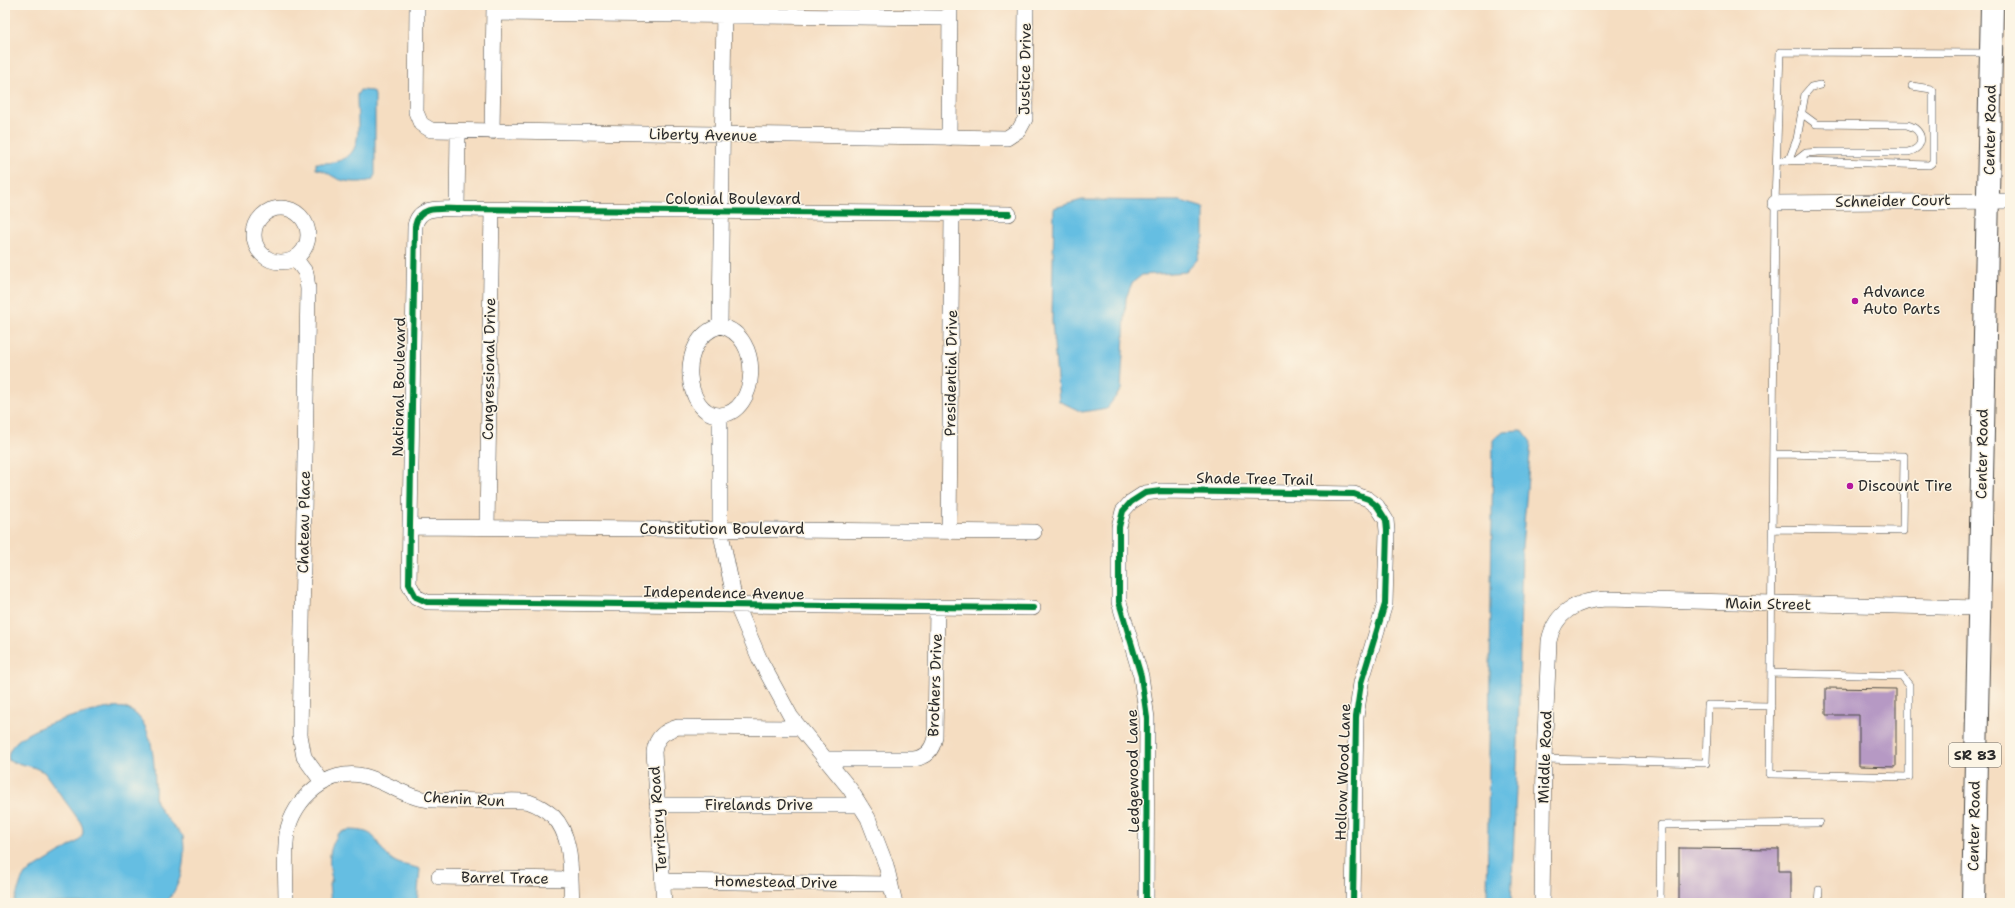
<svg xmlns="http://www.w3.org/2000/svg" width="2015" height="908" font-family="'Shantell Sans',sans-serif">
<style>
.water{fill:#65bee2;stroke:#487486}
.building{fill:#b699c4}
.lines{fill:none;stroke-linecap:round;stroke-linejoin:round}
.service-casing{stroke:#494642;stroke-width:8}
.minor-casing{stroke:#494642;stroke-width:16}
.primary-casing{stroke:#494642;stroke-width:24}
.service{stroke:#fff;stroke-width:7}
.minor{stroke:#fff;stroke-width:15}
.primary{stroke:#fff;stroke-width:22}
.cycleway-casing{stroke:#fcf5e5;stroke-width:8}
.cycleway{stroke:#00873e;stroke-width:6}
.poi-dot{fill:#b5179e;stroke:#fcf5e5;stroke-width:1.5}
.labels{text-anchor:middle;dominant-baseline:central;stroke-width:3;stroke-linejoin:round;paint-order:stroke}
.shield{fill:#fcf5e5;stroke:#6a6863;stroke-width:1}
.shield-label{font-size:14px;font-weight:bold;fill:#2b2b2b}
.street-label{font-size:15px;fill:#2b2b2b;stroke:#fcf5e5}
.poi-label{font-size:15px;fill:#2b2b2b;stroke:#fcf5e5;text-anchor:start}
</style>
<rect width="100%" height="100%" fill="#fcf5e5"/>
<filter id="ink" filterUnits="userSpaceOnUse"><feTurbulence type="fractalNoise" baseFrequency=".025" numOctaves="2"/><feDisplacementMap in="SourceGraphic" scale="8" xChannelSelector="R" yChannelSelector="G"/><feConvolveMatrix kernelMatrix="1 2 1 2 8 2 1 2 1" color-interpolation-filters="sRGB"/></filter>
<filter id="wash" filterUnits="userSpaceOnUse"><feTurbulence type="fractalNoise" baseFrequency=".012" numOctaves="4" result="noise"/><feDisplacementMap in="SourceGraphic" scale="16" xChannelSelector="R" yChannelSelector="G"/><feGaussianBlur stdDeviation="0.9" result="paint"/><feColorMatrix in="noise" values="0 0 0 0 0 0 0 0 0 0 0 0 0 0 0 0 0 1.4 0 .05"/><feComposite in="paint" operator="in"/></filter>
<g filter="url(#wash)">
<rect width="100%" height="100%" fill="#f5ddc1"/>
<path class="water" d="M360,90L372,91L375,95V175L372,180C363,183 345,183 336,178C328,174 325,170 316,169V163C368,165 357,132 357,95Z
M1082,200L1181,201L1204,208V237L1197,260L1186,272L1142,275L1132,283L1126,298L1121,390L1107,408L1082,412L1059,401L1052,321L1054,208Z
M1522,430L1531,442L1522,547L1518,743L1511,903H1487L1493,440L1503,431Z
M109,708C114,708 120,707 125,708C153,717 154,760 155,784C156,790 154,797 156,802C162,815 174,826 183,836C186,860 182,884 166,903H14L21,881L25,874L77,842C84,836 84,831 81,823L44,772L33,767L9,761C1,730 88,712 109,708Z
M348,830C381,830 371,841 390,858C399,866 410,865 420,869L417,903H331L329,884L332,880C328,862 328,849 339,833Z"/>
<g id="blocks">
<path class="building" d="M1826,688L1896,689V767L1859,766V715H1826Z
M1679,848L1779,849V871H1791V903H1679Z"/>
</g>
</g>
<g filter="url(#ink)">
<use href="#blocks" fill-opacity="0" stroke="#494642" stroke-width="1"/>
<g class="lines">
<g class="service-casing">
<path id="service" d="M1777,160L1929,165L1933,162V91L1931,89L1912,86
M1789,160L1797,139L1805,94L1811,87L1820,85
M1797,160L1806,153L1819,152H1908C1926,148 1924,129 1907,125L1816,124L1801,113
M1773,529L1903,531L1904,456L1773,454
M1771,673L1902,676L1909,685V777L1770,774L1775,203L1780,52L1989,53
M1544,759L1706,763L1708,705L1771,706
M1660,903L1661,825L1819,823
M1818,903L1819,890"/>
</g>
<g class="minor-casing">
<path id="minor" d="M417,5L416,112L421,124L431,130L1007,138L1019,130L1025,119L1026,5
M494,13L949,18
M492,132L494,5
M949,138L950,5
M1775,203L2010,201
M254 235a27 27 0 1 1 54 0a27 27 0 1 1-54 0Z
M457,209L458,132
M1009,214L457,209C441,209 419,205 415,226L409,584L416,597L427,602L1033,608
M295,258L306,273L308,289L300,735L304,757L323,783
M720,326L724,5
M720,326C764,335 758,413 720,415C685,416 675,339 720,326Z
M720,415V529L735,601L760,660L791,717L850,789L868,818L886,865L895,903
M410,527L1034,532
M487,527L492,210
M949,531L952,214
M825,759H914C927,757 933,748 935,737L937,607
M657,805H860
M439,877L570,879
M663,881L890,884
M286,903C286,881 284,855 287,833C293,799 329,767 364,776C388,782 407,799 432,800C455,800 477,801 499,801C509,801 520,800 529,802C538,805 546,810 553,816C574,837 570,876 572,903
M664,903L654,752C656,737 664,731 678,727L800,728
M1146,903L1147,718L1141,676L1119,602V527L1123,511L1131,502L1145,493L1161,491L1354,494L1368,499L1377,506L1386,520L1387,531L1385,604L1361,683L1356,717L1353,903
M1542,903L1544,759L1549,641C1555,611 1578,600 1606,599L1978,608"/>
</g>
<g class="primary-casing">
<path id="primary" d="M1973,903L1992,5"/>
</g>
<use href="#service" class="service"/>
<use href="#minor" class="minor"/>
<use href="#primary" class="primary"/>
<g class="cycleway-casing">
<path id="cycleway" d="M1009,214L457,209C441,209 419,205 415,226L409,584L416,597L427,602L1033,608
M1146,903L1147,718L1141,676L1119,602V527L1123,511L1131,502L1145,493L1161,491L1354,494L1368,499L1377,506L1386,520L1387,531L1385,604L1361,683L1356,717L1353,903"/>
</g>
<use href="#cycleway" class="cycleway"/>
</g>
</g>
<g class="poi-dot">
<circle cx="1855" cy="301" r="4"/>
<circle cx="1850" cy="486" r="4"/>
</g>
<g class="labels">
<rect class="shield" x="1949" y="743" width="52" height="24" rx="3"/>
<g class="shield-label">
<text x="1975" y="755">SR 83</text>
</g>
<g class="street-label">
<text transform="translate(1025 69) rotate(-89)">Justice Drive</text>
<text transform="translate(1990 130) rotate(-89)">Center Road</text>
<text transform="translate(703 135) rotate(1)">Liberty Avenue</text>
<text x="733" y="199">Colonial Boulevard</text>
<text transform="translate(1893 201) rotate(-1)">Schneider Court</text>
<text transform="translate(489 369) rotate(-89)">Congressional Drive</text>
<text transform="translate(951 373) rotate(-89)">Presidential Drive</text>
<text transform="translate(399 387) rotate(-89)">National Boulevard</text>
<text transform="translate(1982 454) rotate(-89)">Center Road</text>
<text transform="translate(1255 479) rotate(1)">Shade Tree Trail</text>
<text transform="translate(304 522) rotate(-89)">Chateau Place</text>
<text x="722" y="529">Constitution Boulevard</text>
<text transform="translate(724 593) rotate(1)">Independence Avenue</text>
<text transform="translate(1768 604) rotate(1)">Main Street</text>
<text transform="translate(935 685) rotate(-88)">Brothers Drive</text>
<text transform="translate(1545 757) rotate(-88)">Middle Road</text>
<text transform="translate(1133 771) rotate(-91)">Ledgewood Lane</text>
<text transform="translate(1343 772) rotate(-88)">Hollow Wood Lane</text>
<text transform="translate(464 799) rotate(3)">Chenin Run</text>
<text x="759" y="805">Firelands Drive</text>
<text transform="translate(658 819) rotate(-94)">Territory Road</text>
<text transform="translate(1974 826) rotate(-89)">Center Road</text>
<text transform="translate(505 878) rotate(1)">Barrel Trace</text>
<text transform="translate(776 882) rotate(1)">Homestead Drive</text>
</g>
<g class="poi-label">
<text x="1863" y="292">Advance<tspan x="1863" dy="17">Auto Parts</tspan></text>
<text x="1858" y="486">Discount Tire</text>
</g>
</g>
<rect width="2015" height="908" fill="none" stroke="#fcf5e5" stroke-width="20"/>
</svg>
